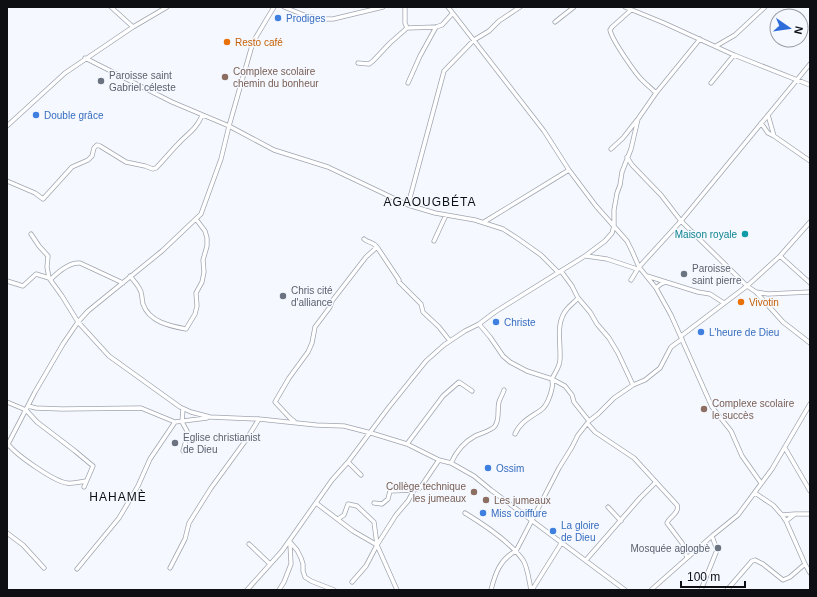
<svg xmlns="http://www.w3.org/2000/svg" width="817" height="597" font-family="Helvetica,sans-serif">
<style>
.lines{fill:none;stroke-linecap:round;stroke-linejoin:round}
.minor-casing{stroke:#a0a5af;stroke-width:5}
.minor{stroke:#fff;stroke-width:3.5}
.shop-dot{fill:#3f7fe0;stroke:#f5f9ff;stroke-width:1.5}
.food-dot{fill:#e8710a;stroke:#f5f9ff;stroke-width:1.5}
.education-dot{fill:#8d6e63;stroke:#f5f9ff;stroke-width:1.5}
.worship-dot{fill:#6b7280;stroke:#f5f9ff;stroke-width:1.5}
.culture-dot{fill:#0f9aa8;stroke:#f5f9ff;stroke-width:1.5}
.labels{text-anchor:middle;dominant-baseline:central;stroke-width:3;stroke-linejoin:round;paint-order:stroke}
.shop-label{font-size:10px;fill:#366cbe;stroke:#f5f9ff;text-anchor:start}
.food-label{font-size:10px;fill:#c56008;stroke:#f5f9ff;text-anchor:start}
.education-label{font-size:10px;fill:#785e54;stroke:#f5f9ff;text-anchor:start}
.worship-label{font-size:10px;fill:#5b616d;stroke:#f5f9ff;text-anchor:start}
.culture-label{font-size:10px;fill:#0d838f;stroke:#f5f9ff;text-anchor:end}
.quarter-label{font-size:12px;letter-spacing:1px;fill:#0d0f12;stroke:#f5f9ff}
</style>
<rect width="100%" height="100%" fill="#f5f9ff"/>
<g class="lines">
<g class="minor-casing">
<path id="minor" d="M111,7L133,27
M284,7L304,15L322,19H333L383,7
M405,7V23L407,28
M448,7L544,131L569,170L596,206L627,241L632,251L639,267L656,288L671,315L712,407L731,431L742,456L761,483
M625,7L664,23L734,55L810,85
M631,10L612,27L610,30C612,40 635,73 642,80C647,85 652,89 656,93
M555,22L574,7
M716,46L735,35L765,7
M85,58L172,102L229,126L274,150L328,167L408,205L435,213L475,220L503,229L517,238L541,255L558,272
M358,63L369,64L373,61L390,43L407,28L436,27L442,25L452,14
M408,83L420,56L436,27
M711,83L734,55
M768,115L774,136L810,161
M761,123L768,133L774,136
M7,126L65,73L133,27L167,7
M611,149L623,138L637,120
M627,157L632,165L661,195L681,221L747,286L756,292L783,322L810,343
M7,181L35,193L43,199L72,167L88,160L92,156L94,148L97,145L100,146L126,162L145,166L153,169L156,168C164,160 170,152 178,144C189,132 194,132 202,116
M408,205L444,71L474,40L489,31L499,21L520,7
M484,222L569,170
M31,234L39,246L48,256L47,267L49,278L62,296L78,322L109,356L180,407L191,412L210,417L259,419L316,425L344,426L371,433L407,444L439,460L451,463L474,476L491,490L625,590
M364,239C368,243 372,241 377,247L399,280V282L421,304L423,312L439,327L450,341
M434,241L446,215
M586,256L607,259L637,269
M780,256L810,283
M561,271L572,286L578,298L590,312L597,324L609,338L618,353L633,385
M130,276C134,281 139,286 141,292C142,295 142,300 143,304C149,322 170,326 186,329L195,314L197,306L196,293L202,282L204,272L203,260L207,246V238L205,231L196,219
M647,276L666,282
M51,279C58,272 69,262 80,263L123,283
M631,280L639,267L681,221L810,64
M7,281L23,286L36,274L49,278
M656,288L661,284L666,282L698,292L710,294L724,303
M756,292L768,294L810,292
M479,324L490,337L503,356L510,362L527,371L552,379L565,386L572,395L574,402L589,421L598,414L614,398L633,385L645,380L660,368L671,347L682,339
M681,336L747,286L780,256L810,222
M7,402L26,410L37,422L75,451L93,466L84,487
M28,406L36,408L62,409L141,408L175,422
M294,421L290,418L275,402L289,378L308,352L312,343L315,327L330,307L332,301L366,257L377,247
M588,424L595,432L634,458L677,505C680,513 669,517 667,523L682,543L687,558
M515,434C520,422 531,417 541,410C547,406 551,394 552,388C553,385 552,381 552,379C555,372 560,367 560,359C561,342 555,323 567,309C570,305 575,302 578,298
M8,444C16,455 55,482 67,483C73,484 80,482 86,481
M407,444L443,396L459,382L472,391
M7,446L35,392L63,344L78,322L88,311L162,251L201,214L221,159L229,126L253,42L274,7
M785,448L810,491
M183,451L187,437V431L182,422L183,409
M348,462L361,475
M451,463C456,452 464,442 475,436C481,433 491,431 495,426C500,419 497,409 499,402C500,398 503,394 504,390
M755,493L773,505L782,515L786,521L805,564L810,573
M316,503L353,531L377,545L366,566L352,582
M374,503L382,504L388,499L390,491L414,490
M608,507L621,521
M465,513C483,524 511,543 523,560C528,568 529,581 531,590
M795,514H810
M782,515L795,514L786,521
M338,519L344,515L348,504L357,506L374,522L377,545
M7,533L23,545L44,568
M289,541L297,550L301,558L303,564V571L305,577L311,581L334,590
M249,544L270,564
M586,560L640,498L656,482
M170,568L185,539L189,523L211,488L246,440L259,419
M77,569L119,518L138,486L150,459L175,422L207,418
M247,590L282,551L332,480L348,462L389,407L426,361L444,345L465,331L479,324L495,312L585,256L605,241L612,233L614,226V210L617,193L620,185L622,172L631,149L638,119L656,93L700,39
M279,590L284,582L291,564L290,544
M397,590L377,545L396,515L408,501L414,490L420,488L439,460
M491,590C495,574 500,559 516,551L559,468L572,447L578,435L589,421
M532,590L562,542
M651,590L712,536L738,515L772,469L810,404
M701,590L717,550L712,536
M727,590L752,561L755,560L763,564L783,580L790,577L805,564"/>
</g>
<use href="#minor" class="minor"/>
</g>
<g class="shop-dot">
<circle cx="278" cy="18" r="4"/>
<circle cx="36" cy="115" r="4"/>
<circle cx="496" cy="322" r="4"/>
<circle cx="701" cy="332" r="4"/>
<circle cx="488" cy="468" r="4"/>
<circle cx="483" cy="513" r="4"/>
<circle cx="553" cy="531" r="4"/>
</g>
<g class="food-dot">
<circle cx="227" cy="42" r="4"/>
<circle cx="741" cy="302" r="4"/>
</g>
<g class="education-dot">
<circle cx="225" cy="77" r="4"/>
<circle cx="704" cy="409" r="4"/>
<circle cx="474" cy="492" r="4"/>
<circle cx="486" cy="500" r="4"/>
</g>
<g class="worship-dot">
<circle cx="101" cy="81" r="4"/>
<circle cx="684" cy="274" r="4"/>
<circle cx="283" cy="296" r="4"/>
<circle cx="175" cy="443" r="4"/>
<circle cx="718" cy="548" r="4"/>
</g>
<circle class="culture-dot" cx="745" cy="234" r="4"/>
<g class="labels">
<g class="shop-label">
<text x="286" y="18">Prodiges</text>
<text x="44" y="115">Double grâce</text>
<text x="504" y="322">Christe</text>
<text x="709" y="332">L'heure de Dieu</text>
<text x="496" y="468">Ossim</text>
<text x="491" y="513">Miss coiffure</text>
<text x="561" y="525">La gloire<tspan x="561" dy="12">de Dieu</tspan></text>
</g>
<g class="food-label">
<text x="235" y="42">Resto café</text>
<text x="749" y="302">Vivotin</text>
</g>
<g class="education-label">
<text x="233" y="71">Complexe scolaire<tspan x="233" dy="12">chemin du bonheur</tspan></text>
<text x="712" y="403">Complexe scolaire<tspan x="712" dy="12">le succès</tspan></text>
<text x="466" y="486" text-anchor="end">Collège technique<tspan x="466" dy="12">les jumeaux</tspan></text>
<text x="494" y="500">Les jumeaux</text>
</g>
<g class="worship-label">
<text x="109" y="75">Paroisse saint<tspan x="109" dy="12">Gabriel céleste</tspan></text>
<text x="692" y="268">Paroisse<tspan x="692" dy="12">saint pierre</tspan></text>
<text x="291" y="290">Chris cité<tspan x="291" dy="12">d'alliance</tspan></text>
<text x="183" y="437">Eglise christianist<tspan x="183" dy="12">de Dieu</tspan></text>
<text x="710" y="548" text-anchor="end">Mosquée aglogbè</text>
</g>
<g class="culture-label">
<text x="737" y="234">Maison royale</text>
</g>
<g class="quarter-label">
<text x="430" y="202">AGAOUGBÉTA</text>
<text x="118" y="497">HAHAMÈ</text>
</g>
</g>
<rect width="817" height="597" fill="none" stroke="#0d0f12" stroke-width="16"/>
<g transform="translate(789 28) rotate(103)"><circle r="19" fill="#f5f9ff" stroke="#989ba0"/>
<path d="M0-3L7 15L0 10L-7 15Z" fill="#2d6cd9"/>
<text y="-6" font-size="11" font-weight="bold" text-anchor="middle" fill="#0d0f12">N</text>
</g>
<path d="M681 581v6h64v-6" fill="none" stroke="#0d0f12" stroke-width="2"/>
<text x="687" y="581" font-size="12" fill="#0d0f12" stroke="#f5f9ff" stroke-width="3" paint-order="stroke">100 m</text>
</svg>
